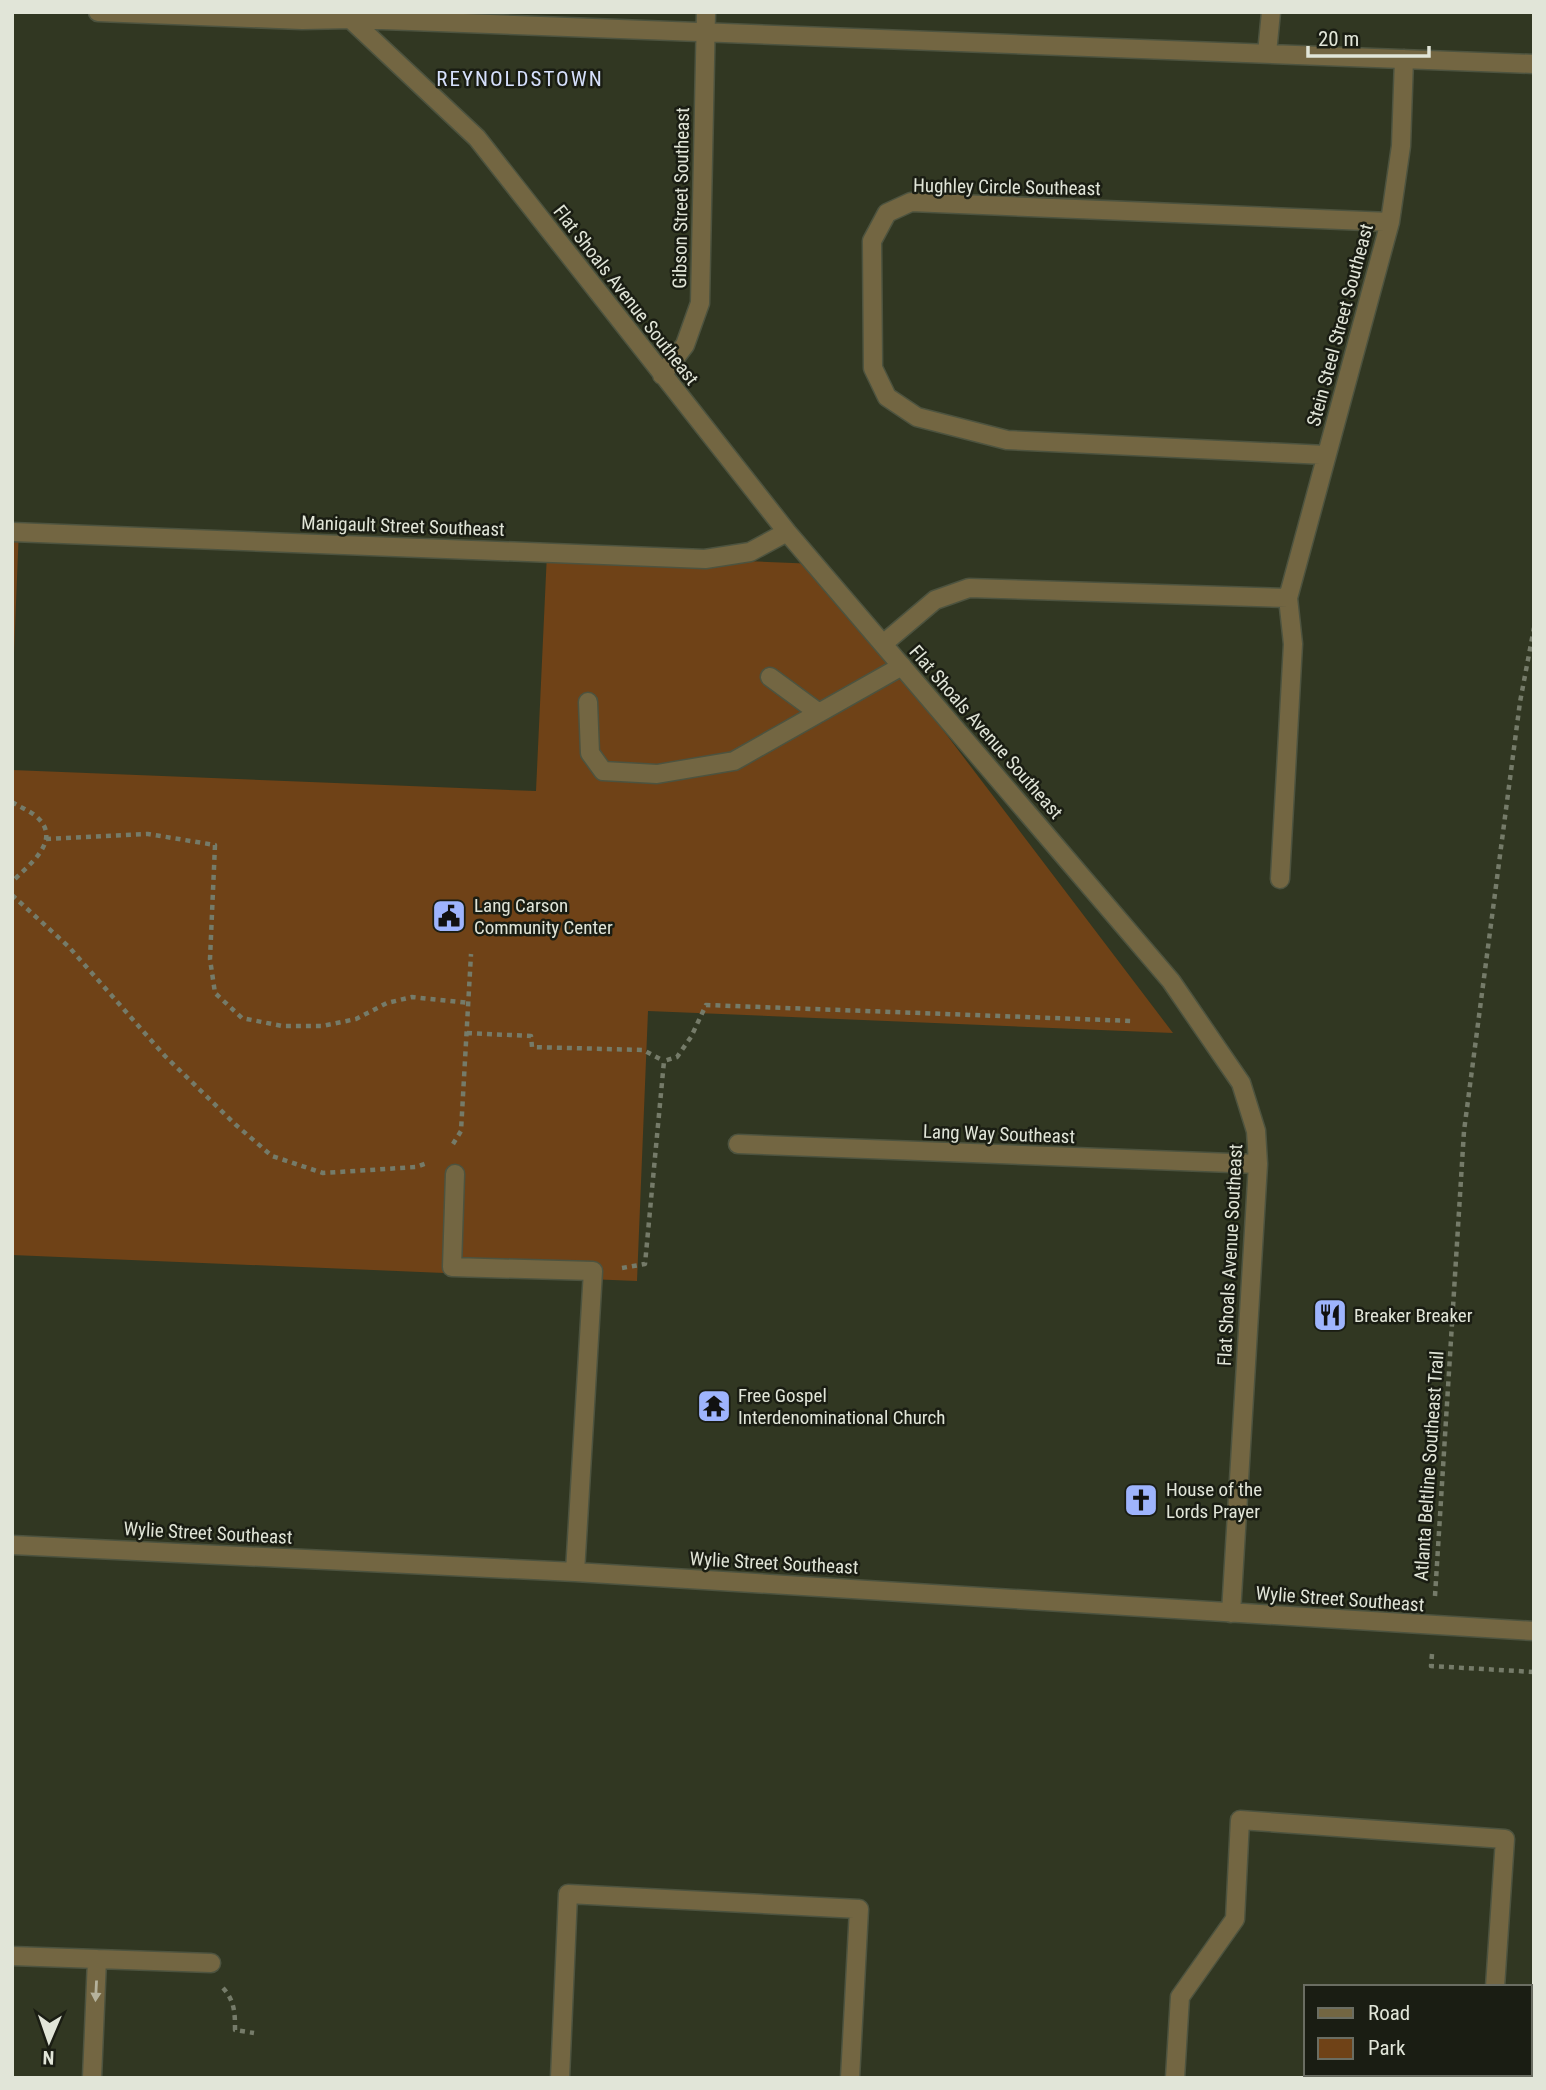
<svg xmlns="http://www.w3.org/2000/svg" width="1546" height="2090" font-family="'Roboto Condensed',sans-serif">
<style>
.green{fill:#6f4217}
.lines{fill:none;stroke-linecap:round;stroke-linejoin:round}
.minor-casing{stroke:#4d533f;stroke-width:21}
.path{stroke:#757b69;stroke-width:4.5;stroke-dasharray:5 5;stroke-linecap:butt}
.minor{stroke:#736642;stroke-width:18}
.oneway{fill:#b5b29c}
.labels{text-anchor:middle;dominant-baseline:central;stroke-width:5;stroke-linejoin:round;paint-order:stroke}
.street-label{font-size:19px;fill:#e1e5d8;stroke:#1a1d13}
.poi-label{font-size:19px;fill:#e1e5d8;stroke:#1a1d13;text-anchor:start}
.neighbourhood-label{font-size:21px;letter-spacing:2px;fill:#d6e0fc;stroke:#1a1d13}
</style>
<rect width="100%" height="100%" fill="#313722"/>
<path class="green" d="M12,527L19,528L12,703Z
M547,553L817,564L1173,1033L648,1011L637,1281L12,1255V770L536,791Z"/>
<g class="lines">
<g class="minor-casing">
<path id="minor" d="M98,12L302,20L352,19L411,21L1534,64
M343,12L477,138L787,532L1171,981L1241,1083L1256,1131L1258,1164L1231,1613
M1267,53L1271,12
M662,375L685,345L700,303L706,12
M1326,455L1007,440L917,417L887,397L873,368L872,241L887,213L911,202L1390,222
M12,532L705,559L750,552L787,532
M883,644L935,600L969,588L1288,598
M770,677L819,713
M588,702L590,753L603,771L657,774L734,761L902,666
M1280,879L1293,644L1288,598L1390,222L1401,146L1404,59
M738,1144L1258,1164
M455,1174L452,1267L593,1271L575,1572
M12,1545L575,1572L1534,1631
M12,1956L97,1959L92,2078
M97,1959L211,1963
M560,2078L568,1894L859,1909L850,2078
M1175,2078L1180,1997L1235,1919L1240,1820L1505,1839L1495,1987
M1489,2078L1490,2074"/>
</g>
<path class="path" d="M12,802C20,807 30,811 37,817C63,841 28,865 12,882
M46,839L148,834L215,845L210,959L215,993L242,1018L282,1026H322L356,1019L387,1003L412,997L469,1003
M12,895L69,947L165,1056L236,1125L272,1156L323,1173L416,1167L427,1163
M467,1033L531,1036L532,1047L643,1050L664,1061
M453,1144L461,1131L471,954
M622,1268L645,1264L664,1061L677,1057L691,1037L706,1005L1133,1021
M1435,1596L1464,1131L1520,702L1534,628
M1432,1654L1431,1666L1534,1672
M223,1988C235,2001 235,2014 235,2030L254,2033"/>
<use href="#minor" class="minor"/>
</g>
<defs><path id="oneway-solid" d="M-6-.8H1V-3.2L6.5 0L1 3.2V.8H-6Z" transform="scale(1.75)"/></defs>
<use class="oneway" href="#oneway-solid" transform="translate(96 1991) rotate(93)"/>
<defs>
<g id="civic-square" transform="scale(1.75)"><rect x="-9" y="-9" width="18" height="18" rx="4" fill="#9eb4fd" stroke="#1a1d13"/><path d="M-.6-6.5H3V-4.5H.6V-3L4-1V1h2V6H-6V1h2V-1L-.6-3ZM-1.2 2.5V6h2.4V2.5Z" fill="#111"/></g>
<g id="restaurant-square" transform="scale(1.75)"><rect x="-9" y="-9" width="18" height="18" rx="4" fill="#9eb4fd" stroke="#1a1d13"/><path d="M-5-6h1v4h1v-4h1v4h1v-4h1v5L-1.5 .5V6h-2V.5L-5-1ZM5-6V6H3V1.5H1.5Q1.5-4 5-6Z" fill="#111"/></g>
<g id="temple-square" transform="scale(1.75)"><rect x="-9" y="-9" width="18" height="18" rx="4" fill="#9eb4fd" stroke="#1a1d13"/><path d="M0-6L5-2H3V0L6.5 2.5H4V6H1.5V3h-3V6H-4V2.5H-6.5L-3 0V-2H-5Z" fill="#111"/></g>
<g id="church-square" transform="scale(1.75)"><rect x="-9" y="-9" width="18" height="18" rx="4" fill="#9eb4fd" stroke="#1a1d13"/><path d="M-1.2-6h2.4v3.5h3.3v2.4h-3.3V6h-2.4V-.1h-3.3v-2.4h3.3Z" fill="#111"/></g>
</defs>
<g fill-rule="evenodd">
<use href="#civic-square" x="449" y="916"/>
<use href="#restaurant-square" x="1330" y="1315"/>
<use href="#temple-square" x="714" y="1406"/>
<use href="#church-square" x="1141" y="1500"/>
</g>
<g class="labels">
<g class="street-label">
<text transform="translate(1007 187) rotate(1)">Hughley Circle Southeast</text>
<text transform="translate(681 198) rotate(-89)">Gibson Street Southeast</text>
<text transform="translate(626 295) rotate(52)">Flat Shoals Avenue Southeast</text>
<text transform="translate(1340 325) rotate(-75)">Stein Steel Street Southeast</text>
<text transform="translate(403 526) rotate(2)">Manigault Street Southeast</text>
<text transform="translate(986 732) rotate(49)">Flat Shoals Avenue Southeast</text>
<text transform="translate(999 1134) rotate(2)">Lang Way Southeast</text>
<text transform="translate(1230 1255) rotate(-87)">Flat Shoals Avenue Southeast</text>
<text transform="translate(1429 1466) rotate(-86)">Atlanta Beltline Southeast Trail</text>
<text transform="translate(208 1533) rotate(3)">Wylie Street Southeast</text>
<text transform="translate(774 1563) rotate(3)">Wylie Street Southeast</text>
<text transform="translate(1340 1599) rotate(4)">Wylie Street Southeast</text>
</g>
<g class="poi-label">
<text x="474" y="905">Lang Carson<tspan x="474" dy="22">Community Center</tspan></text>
<text x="1354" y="1315">Breaker Breaker</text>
<text x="738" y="1395">Free Gospel<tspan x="738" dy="22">Interdenominational Church</tspan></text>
<text x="1166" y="1489">House of the<tspan x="1166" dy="22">Lords Prayer</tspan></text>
</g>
<g class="neighbourhood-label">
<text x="520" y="79">REYNOLDSTOWN</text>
</g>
</g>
<rect width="1546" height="2090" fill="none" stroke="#e1e5d8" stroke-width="28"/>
<rect x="1304" y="1985" width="228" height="91" fill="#1a1d13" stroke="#6a6d62" stroke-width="2"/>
<rect x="1318" y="2008" width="35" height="10" fill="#736642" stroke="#6a6d62" stroke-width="2"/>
<text x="1368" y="2020" font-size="21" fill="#e1e5d8">Road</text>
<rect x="1318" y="2038" width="35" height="21" fill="#6f4217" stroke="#6a6d62" stroke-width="2"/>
<text x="1368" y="2055" font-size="21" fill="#e1e5d8">Park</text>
<g transform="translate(49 2041) rotate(182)" stroke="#1a1d13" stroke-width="5" paint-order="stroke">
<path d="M0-5L12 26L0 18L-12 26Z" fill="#e1e5d8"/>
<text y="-10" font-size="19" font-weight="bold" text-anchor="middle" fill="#e1e5d8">N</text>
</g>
<path d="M1308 46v10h121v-10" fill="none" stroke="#e1e5d8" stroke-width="3.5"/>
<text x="1318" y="46" font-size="21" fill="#e1e5d8" stroke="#1a1d13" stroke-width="5" paint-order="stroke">20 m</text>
</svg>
